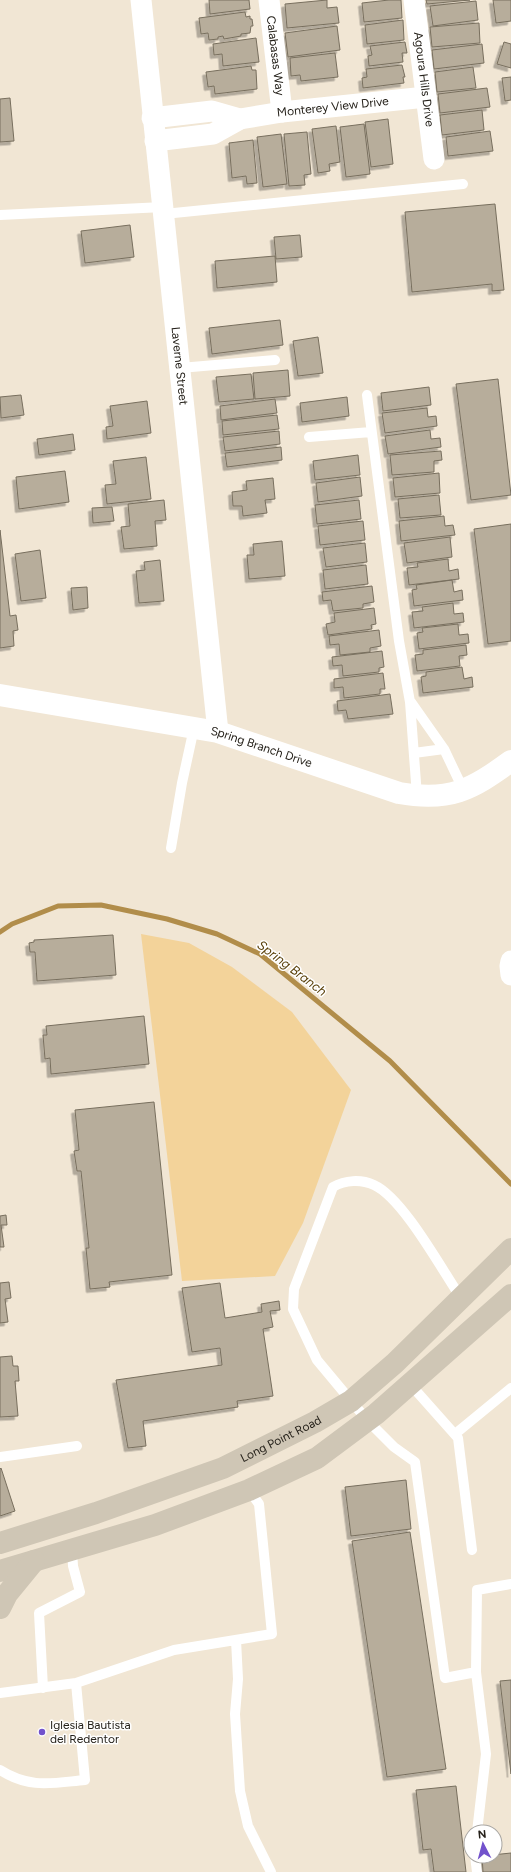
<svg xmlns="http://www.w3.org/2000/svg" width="511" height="1872" font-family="Figtree,sans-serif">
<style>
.green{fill:#f3d39a}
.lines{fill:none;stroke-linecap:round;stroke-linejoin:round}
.stream{stroke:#b18d4a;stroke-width:5}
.building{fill:#b7ad9b;stroke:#786f5e;filter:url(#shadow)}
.service{stroke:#fff;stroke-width:10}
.minor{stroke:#fff;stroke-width:21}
.tertiary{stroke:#fff;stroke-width:22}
.secondary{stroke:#cfc6b5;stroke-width:22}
.poi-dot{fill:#7252cc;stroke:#fff;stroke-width:1.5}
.labels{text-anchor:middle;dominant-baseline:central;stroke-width:3;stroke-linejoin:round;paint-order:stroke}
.street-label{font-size:12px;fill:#25211a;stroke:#fff}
.poi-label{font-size:12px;fill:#25211a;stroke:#fff;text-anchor:start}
.water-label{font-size:13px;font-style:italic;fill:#594009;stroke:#fff}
</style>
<defs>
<filter id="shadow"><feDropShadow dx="-3.5" dy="3.5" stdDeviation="0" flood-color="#0004"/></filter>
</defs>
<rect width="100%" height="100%" fill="#f1e6d4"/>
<path class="green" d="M141,934L189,943L232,967L292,1012L351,1090L303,1223L275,1276L182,1281Z"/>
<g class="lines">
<path class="stream" d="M0,932L12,924L58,906L101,905L167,919L217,934L260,954L390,1061L511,1184"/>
</g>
<path class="building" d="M209,0H249L250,9L210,14Z
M327,0V8L337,7L339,23L287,28L285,4Z
M389,0H401L402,18L364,22L362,3Z
M426,0H470L427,4Z
M493,0H511V21L496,23Z
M476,1L478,20L433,26L430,6Z
M245,12L246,17L250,16V19H252L253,26H251L250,33L241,34V36L224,39L223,36L218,37V39L209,40L208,33L201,34L199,18Z
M403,20L404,40L367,44L365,25Z
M479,23L480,43L432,47L430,27Z
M337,26L340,50L288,57L285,33Z
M256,38L259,62L223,66L222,54L214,55L213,44Z
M405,42L407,53H402L403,62L369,66L368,56L372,55L370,46Z
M504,42L511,44V68L497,64Z
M482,44L484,63L434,69L432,50Z
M335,53L338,77L301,81L300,75L291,76L290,58Z
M402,65L405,77H403L404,83L363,88L362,78L367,77L366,69Z
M251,66L252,70H256L257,89L215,94L214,86L208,87L206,72Z
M473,67L476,88L437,92L435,72Z
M511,77V100L505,101L502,78Z
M487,88L490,107L440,113L438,94Z
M10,98L14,141L0,142V99Z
M482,110L484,130L442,135L440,115Z
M388,119L393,164L371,167L365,122Z
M364,124L370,174L346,177L340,127Z
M336,126L340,162L329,164L330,171L318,173L312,129Z
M490,131L493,151L448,156L446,137Z
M307,132L311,174L304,175L305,185L289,186L284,134Z
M281,134L287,184L263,187L257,137Z
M253,140L257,183L247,184L246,176L232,178L229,143Z
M495,204L504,290L492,291V284L412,292L405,212Z
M130,225L134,257L85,263L81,231Z
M300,235L302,257L276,259L274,237Z
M275,256L277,282L217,288L215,261Z
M280,320L283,345L212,354L209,328Z
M318,337L323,373L298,376L293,341Z
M288,370L290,396L255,399L253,373Z
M251,374L254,399L219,402L216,377Z
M498,379L511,495L471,500L456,384Z
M429,387L431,405L383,411L381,393Z
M21,395L24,415L1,418L0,397Z
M347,397L349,416L302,422L300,403Z
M275,399L277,413L221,420L220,406Z
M147,401L151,433L107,439L106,427L113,426L110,406Z
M427,408L428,417L436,416L437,426L385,433L382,413Z
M277,415L279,429L223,435L222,421Z
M430,430L431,439L440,438L441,447L388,454L385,436Z
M279,431L280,444L225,451L223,437Z
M73,434L75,450L39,455L37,439Z
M281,447L282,460L227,467L225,453Z
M441,451L442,460L434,461V472L392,475L390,455Z
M358,455L360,475L315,480L313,461Z
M146,457L151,499L107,504L105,485L116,484L113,461Z
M65,471L69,502L19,509L16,477Z
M439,473L440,493L395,497L393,478Z
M360,477L362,496L318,502L316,483Z
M273,478L275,499L265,500L267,513L243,516L242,506H233L232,492L247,490L246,481Z
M439,495L441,515L400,518L398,499Z
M164,500L166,520L155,521L157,546L124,549L121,527L130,526L128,504Z
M359,500L361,519L317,524L315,505Z
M112,507L114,521L93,523L92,508Z
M444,516L445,526L453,525L455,535L401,541L399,521Z
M363,521L365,540L320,545L318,526Z
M511,524V641L488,644L474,529Z
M0,530L10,616L16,615L18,630L13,631L14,646L0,648Z
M450,537L452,557L407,563L404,543Z
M282,541L285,576L249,579L247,555H254L253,544Z
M365,543L367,562L326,567L323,548Z
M40,550L46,598L21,601L15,554Z
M448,559L449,571L458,569L459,579L409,585L407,568L418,567L417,563Z
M160,560L164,601L139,603L136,571L145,570L144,562Z
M366,565L368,584L325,589L323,570Z
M452,580L454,592L462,590L463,600L414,606L412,590L417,589L416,585Z
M372,586L374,602L363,604V608L333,611L331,600L323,601L322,592Z
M87,587L88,608L73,610L71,588Z
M453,603L454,614L463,613L464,622L414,628L412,612L423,611L422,607Z
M374,608L376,624L371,625L372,629L328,635L326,624L335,622L334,613Z
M458,624L459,635L468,634L469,643L419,649L417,633L423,632L422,628Z
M379,630L381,646L370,648V652L340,655L339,644L330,645L329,636Z
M466,645L467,655L459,656L460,666L417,671L415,655L423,654V650Z
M382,651L384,667L379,668V672L343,676L342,665L333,666L332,657Z
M462,667L464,679L472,677L473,687L423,693L421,677L426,676V672Z
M383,673L385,689H380V694L344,698L343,687L334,688V679Z
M390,694L393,714L348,719L346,710L338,711L337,701Z
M113,935L116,975L37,981L35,952H30L29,943L34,942V940Z
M144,1016L149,1064L51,1074L50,1058L45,1059L43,1035H47L46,1026Z
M154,1102L172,1275L109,1282L110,1287L90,1289L86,1248H89L81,1171H77L74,1151L79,1150L75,1110Z
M6,1215L7,1225H1L4,1247H0V1216Z
M9,1282L11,1298L5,1299L8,1322L0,1323V1283Z
M220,1283L225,1318L262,1312L261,1304L279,1301L280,1310L270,1311L273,1327L263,1329L273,1396L237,1401L238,1407L143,1421L146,1446L128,1448L116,1380L222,1365L220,1348L192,1352L182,1288Z
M12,1356L13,1366H18L19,1381H15L18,1416L0,1417V1357Z
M1,1468L15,1511L0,1516V1469Z
M406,1480L411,1529L351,1536L345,1487Z
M410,1532L446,1769L387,1777L352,1541Z
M511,1680V1774L500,1681Z
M456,1786L466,1872H434L431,1849L423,1850L416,1790Z
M511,1853V1872H483L482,1856Z"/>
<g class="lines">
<path class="service" d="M164,214L463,184
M0,215L163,207
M180,368L275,360
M367,395L399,641L410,702L417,796
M309,437L371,432
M411,702L444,749L463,789
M414,753L444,749
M171,848L182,783L194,728
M461,1298C442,1270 403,1198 374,1185C361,1179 345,1180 333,1187L294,1289L293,1309L317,1360L367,1420L394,1447L415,1462L445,1678L476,1672L486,1754L477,1832
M410,1384L458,1438L472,1550
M455,1434L511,1388
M0,1457L77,1446
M236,1640L238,1679L235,1714L240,1791L248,1826L271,1872
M476,1672L477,1590L511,1584
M43,1688L39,1613L80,1592L73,1566L72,1550
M0,1693L76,1683
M0,1770C30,1789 52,1783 85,1780L76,1683L174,1650L272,1634L259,1504L249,1490
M475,1856L477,1872"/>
<g class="minor">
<path id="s1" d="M141,0L218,732"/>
<path id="s2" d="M269,0L282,112"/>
<path id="s3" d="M414,0L434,159"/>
<path d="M152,118L212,111L240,119"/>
<path id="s4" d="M155,141L213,134L240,119L282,112L426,97"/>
<path d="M511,961L510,966L511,975"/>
</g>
<path class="tertiary" id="s5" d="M0,695L218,732L399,793C450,802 471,790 511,761"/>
<g class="secondary">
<path id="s6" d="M0,1543L96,1513L223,1468L315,1422L351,1401L395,1363L511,1249"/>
<path d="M0,1571L155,1525L249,1490L317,1458L376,1414L511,1295"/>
<path d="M0,1608L7,1594L34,1561"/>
</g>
</g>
<circle class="poi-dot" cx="42" cy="1732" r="4"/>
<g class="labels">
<g class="street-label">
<text stroke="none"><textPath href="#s2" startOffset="56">Calabasas Way</textPath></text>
<text stroke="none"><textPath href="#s3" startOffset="80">Agoura Hills Drive</textPath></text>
<text stroke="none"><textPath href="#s4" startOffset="183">Monterey View Drive</textPath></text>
<text stroke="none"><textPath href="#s1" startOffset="368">Laverne Street</textPath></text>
<text stroke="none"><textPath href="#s5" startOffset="267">Spring Branch Drive</textPath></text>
<text stroke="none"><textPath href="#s6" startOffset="300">Long Point Road</textPath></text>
</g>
<g class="poi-label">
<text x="50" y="1725">Iglesia Bautista<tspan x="50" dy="14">del Redentor</tspan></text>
</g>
<g class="water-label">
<text transform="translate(292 968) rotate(37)">Spring Branch</text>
</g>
</g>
<g transform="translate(483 1844) rotate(354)"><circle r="19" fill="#ffffff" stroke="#a8a6a3"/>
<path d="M0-3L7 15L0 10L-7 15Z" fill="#7252cc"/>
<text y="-6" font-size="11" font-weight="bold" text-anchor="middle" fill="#25211a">N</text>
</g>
</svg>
